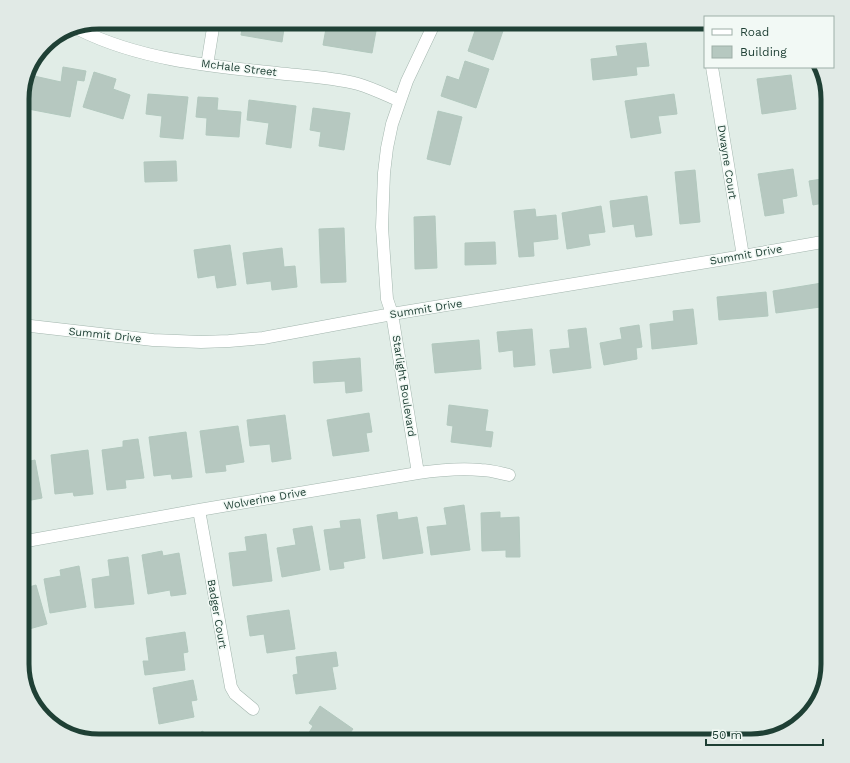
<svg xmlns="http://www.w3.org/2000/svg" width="850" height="763" font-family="'Work Sans',sans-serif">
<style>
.building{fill:#b6c8c0;stroke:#b2c8be}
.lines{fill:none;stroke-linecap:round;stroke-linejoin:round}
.minor-casing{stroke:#a3b6ae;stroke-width:13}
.minor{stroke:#fff;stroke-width:12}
.labels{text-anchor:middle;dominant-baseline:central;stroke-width:3;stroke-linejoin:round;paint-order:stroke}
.street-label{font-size:11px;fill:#1f4035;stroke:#f2f9f5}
.rim{fill:none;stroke:#1f4035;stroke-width:5}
</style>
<rect width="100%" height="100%" fill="#e1ede7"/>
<path class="building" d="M243,22H285L282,42L241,35Z
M478,22H506L493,60L468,51Z
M654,22H673V23L657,29Z
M327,23L376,31L372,53L323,45Z
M646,43L649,66L636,67L637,75L593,80L591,59L618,56L616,46Z
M465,61L489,69L476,108L441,96L447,76L459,80Z
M63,67L86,71L84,81L77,80L70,117L28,109L34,76L61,82Z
M94,72L116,79L113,89L130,95L123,119L83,107Z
M791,75L796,109L762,114L757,79Z
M148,94L188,97L183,139L160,137L162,116L146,114Z
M674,94L677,114L658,116L661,133L631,138L625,101Z
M198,97L218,98L217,110L241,112L239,137L206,135L207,118L196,117Z
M249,100L296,106L291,148L266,144L269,123L247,120Z
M313,108L350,113L344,150L319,146L321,132L310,130Z
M438,111L462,117L450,165L427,159Z
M176,161L177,181L145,182L144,162Z
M793,169L797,196L782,199L784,213L765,216L758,174Z
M695,170L700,222L680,224L675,172Z
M828,178V202L813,205L809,181Z
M647,196L652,235L636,237L634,224L613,227L610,201Z
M601,206L605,232L588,234L590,245L567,249L562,213Z
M535,209L536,217L556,215L558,239L533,242L534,256L519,257L514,211Z
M435,216L437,268L415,269L414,217Z
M344,228L346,282L321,283L319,229Z
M495,242L496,264L465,265V243Z
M230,245L236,285L217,288L215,275L198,278L194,250Z
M282,248L284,267L295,266L297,287L272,290L271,281L247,284L243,253Z
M828,282V306L776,313L773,291Z
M766,292L768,316L719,320L717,297Z
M693,309L697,344L652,349L650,324L674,321L673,311Z
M639,325L642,347L636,348L637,359L604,365L600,343L622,339L620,328Z
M586,328L591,368L553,373L550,350L570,348L568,330Z
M532,329L535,365L514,367L513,350L499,352L497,332Z
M479,340L481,369L435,373L432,344Z
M360,358L362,391L346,393L345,381L314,383L313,362Z
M449,405L488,410L485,431L493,432L491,447L451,442L453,426L447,425Z
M369,413L372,432L366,433L369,451L333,456L327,420Z
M285,415L291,459L272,462L270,444L250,446L247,420Z
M238,426L244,462L225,465L226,471L206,473L200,431Z
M186,432L192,477L172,479L171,474L154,476L149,437Z
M138,439L144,478L125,480L126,488L107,490L102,450L123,447V441Z
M88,450L93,494L74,496L73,492L55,494L51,455Z
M35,460L42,498L26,501L27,507L22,508V463Z
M464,505L470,550L431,555L427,527L447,525L444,508Z
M397,512L398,520L417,517L423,553L383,559L377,515Z
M500,512V518L519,517L520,557H506V550L482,551L481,513Z
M360,519L365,558L343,562L344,568L330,570L324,530L341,528L340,521Z
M312,526L320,570L282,577L277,548L296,545L293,529Z
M266,534L272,581L233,586L229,553L247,551L245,537Z
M162,551L163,556L179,553L186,594L171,596L170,590L148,594L142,555Z
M128,557L134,604L95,608L92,579L110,576L108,560Z
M79,566L86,607L50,613L44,579L61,576L60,570Z
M36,585L47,624L22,631V589Z
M289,610L295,649L267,653L264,634L250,636L247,616Z
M185,632L188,652L183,653L185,670L145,675L143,661H149L146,638Z
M336,652L338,666L332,667L336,689L296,694L293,675L298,674L296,657Z
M193,680L197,700L191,701L194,717L159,724L153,688Z
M320,706L353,729L344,741H304L313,726L309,723Z
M202,731L217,741H196Z
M178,733L190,741H173Z"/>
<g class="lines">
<g class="minor-casing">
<path id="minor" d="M80,30C141,60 210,66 277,73C304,76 331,77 358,84C372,88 386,95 400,101
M207,65L214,22
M712,67L743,256
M22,325L153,340L201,342L229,341L263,338L392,314L743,256L828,241
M418,473L392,314L387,299L382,227L384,173L387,148L392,124L400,101L407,81L435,22
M199,510L231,687L235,694L253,709
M22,543L32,540L199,510L418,473C439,470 460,468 481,470C490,470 500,473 509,475"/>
</g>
<use href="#minor" class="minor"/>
</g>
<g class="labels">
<g class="street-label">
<text transform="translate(239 68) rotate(7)">McHale Street</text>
<text transform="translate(727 162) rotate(81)">Dwayne Court</text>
<text transform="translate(746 255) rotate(-10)">Summit Drive</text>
<text transform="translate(426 309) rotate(-9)">Summit Drive</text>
<text transform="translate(105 335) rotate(6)">Summit Drive</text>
<text transform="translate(404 386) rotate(81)">Starlight Boulevard</text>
<text transform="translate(265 499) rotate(-10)">Wolverine Drive</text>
<text transform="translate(217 614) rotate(80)">Badger Court</text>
</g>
</g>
<path d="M0 0H850V763H0ZM99 29H751A70 70 0 0 1 821 99V664A70 70 0 0 1 751 734H99A70 70 0 0 1 29 664V99A70 70 0 0 1 99 29Z" fill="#e1eae6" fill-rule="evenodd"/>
<path class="rim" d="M99 29H751A70 70 0 0 1 821 99V664A70 70 0 0 1 751 734H99A70 70 0 0 1 29 664V99A70 70 0 0 1 99 29Z"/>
<rect x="704" y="16" width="130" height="52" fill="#f2f9f5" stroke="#9eafa8"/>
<rect x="712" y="29" width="20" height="6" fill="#ffffff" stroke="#9eafa8"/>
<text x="740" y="36" font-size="12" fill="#1f4035">Road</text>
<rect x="712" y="46" width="20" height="12" fill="#b6c8c0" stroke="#9eafa8"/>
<text x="740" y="56" font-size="12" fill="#1f4035">Building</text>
<path d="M706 739v6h117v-6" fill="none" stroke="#1f4035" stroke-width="2"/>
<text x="712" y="739" font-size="12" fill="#1f4035" stroke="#f2f9f5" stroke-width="3" paint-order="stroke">50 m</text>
</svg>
